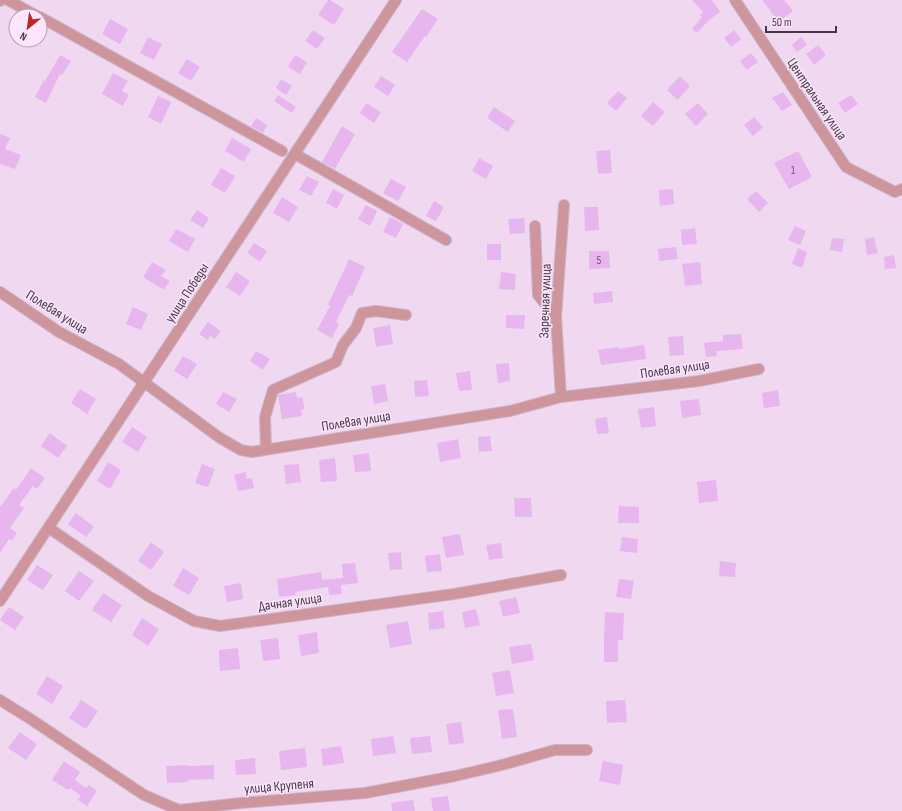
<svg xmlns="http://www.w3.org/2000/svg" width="902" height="811" font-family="'Sofia Sans Condensed',sans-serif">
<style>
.building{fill:#e7b6ef}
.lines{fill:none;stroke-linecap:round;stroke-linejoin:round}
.minor-casing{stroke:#c9b5ca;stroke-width:12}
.tertiary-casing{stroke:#c9b5ca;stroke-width:12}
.minor{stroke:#ce959c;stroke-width:10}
.tertiary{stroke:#ce959c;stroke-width:10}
.labels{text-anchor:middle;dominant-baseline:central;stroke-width:3;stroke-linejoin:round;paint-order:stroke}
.number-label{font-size:12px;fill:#6b586d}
.street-label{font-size:14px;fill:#423942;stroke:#fde5fd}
</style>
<rect width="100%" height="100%" fill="#efd8f0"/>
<path class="building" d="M328,0H330L344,9L334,25L318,15Z
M692,0H712L720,12L709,20L697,33L692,29L702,17L700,15L703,12Z
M762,0H784L793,11L779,22Z
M422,9L438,19L426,37L425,36L407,62L392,52Z
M110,19L128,29L120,44L102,34Z
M313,30L325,38L317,49L305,41Z
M734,30L741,39L731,47L724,38Z
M148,37L162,44L154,60L140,53Z
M801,37L807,45L797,52L792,45Z
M818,45L826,55L814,65L806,54Z
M751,53L758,62L747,70L740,61Z
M60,55L71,61L62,75L60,74L46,103L35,97L44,80L45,81Z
M295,55L307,62L300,74L288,67Z
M187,59L200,67L191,81L178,73Z
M113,73L128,81L122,91L129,95L123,106L102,94Z
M381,76L395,85L388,96L374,87Z
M680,76L690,86L678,100L667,90Z
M281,79L292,86L286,95L276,88Z
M618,91L627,98L616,111L607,103Z
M783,92L792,105L782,111L772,98Z
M278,95L296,107L292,113L274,101Z
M851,95L858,104L845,113L838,103Z
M158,96L171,102L161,124L148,117Z
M653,102L665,112L653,126L641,116Z
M366,103L381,112L374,123L360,113Z
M698,103L708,114L696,126L685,114Z
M494,107L515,121L508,132L487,118Z
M754,117L763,127L753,136L744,125Z
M256,118L267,125L263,133L251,126Z
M342,126L355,134L347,149H346L335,169L322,162Z
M0,134L10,138L5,149L21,155L15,169L0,164Z
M232,138L251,149L244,162L225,151Z
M610,150L612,173L598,174L596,151Z
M798,151L812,177L789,189L774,163Z
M479,158L493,166L486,179L472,171Z
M221,168L235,176L225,193L211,185Z
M307,176L319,182L311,196L299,190Z
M391,179L406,187L398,201L383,193Z
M333,189L344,195L337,209L326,203Z
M673,189L674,204L660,206L659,190Z
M756,191L768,203L759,212L747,199Z
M282,197L298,207L289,222L273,213Z
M434,201L444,207L436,221L426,216Z
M366,205L377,211L370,226L358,219Z
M584,207H598L599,230L585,231Z
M197,210L209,218L203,228L190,220Z
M390,217L403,224L396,238L383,232Z
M524,218L525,233L510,234L508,219Z
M795,226L806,231L800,245L788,240Z
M695,228L697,244L682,245L681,230Z
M176,229L195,239L188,252L169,241Z
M874,237L878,253L867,255L865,239Z
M832,238L844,239L842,252L830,250Z
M254,243L267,251L260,262L247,253Z
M487,244H501V260H487Z
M676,247L678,259L659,261L658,249Z
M798,248L807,252L802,268L792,264Z
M589,251H609L610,268L589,269Z
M894,255L896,268L885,269L884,257Z
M349,259L365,267L352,296L349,295L336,322L339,324L332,338L317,330L330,306L328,305Z
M152,262L166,270L161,276L170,281L164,290L143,277Z
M700,262L702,284L685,286L682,264Z
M236,272L250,281L240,296L226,287Z
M501,272L516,274L515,290L499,289Z
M612,291L613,302L594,304L593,293Z
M133,307L148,314L141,330L126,324Z
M506,315H525L524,329L506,328Z
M208,322L221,331L215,339L210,336L208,340L199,334Z
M390,325L393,344L376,347L373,328Z
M741,334L743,349L716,351L717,356L706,357L704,343L723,341V335Z
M683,336L684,355L670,356L668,337Z
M644,345L646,359L601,365L598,350L618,347V349Z
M256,351L270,359L263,370L250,361Z
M183,356L197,364L187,379L174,371Z
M509,363L510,381L498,383L496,364Z
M470,371L472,390L459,391L456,373Z
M427,380L429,396L415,397L414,381Z
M385,384L388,401L374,404L371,386Z
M80,389L96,399L87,414L71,403Z
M778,390L780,406L764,408L762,393Z
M223,392L237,399L229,412L216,404Z
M296,392L297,398L302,397L305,409L301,410L302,416L282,419L278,395Z
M699,399L701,415L682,418L680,401Z
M654,407L656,426L641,428L638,409Z
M607,417L609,433L597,434L595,419Z
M132,427L147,437L138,452L122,442Z
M50,433L67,446L58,458L41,446Z
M490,436L492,451L479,452L478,437Z
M458,439L461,458L440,462L437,443Z
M369,453L371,471L355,472L353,455Z
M335,458L337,481L321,482L319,460Z
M108,462L121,470L110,489L97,481Z
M202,464L215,469L208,487L195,483Z
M299,464L301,482L286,484L284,465Z
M31,468L45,478L37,489L33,486L19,505L24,508L10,528L17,533L12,541L9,539L0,553V507L14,488L16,490Z
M246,472L247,479L252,478L254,488L238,491L234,475Z
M716,480L718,501L699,503L697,482Z
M514,498H531L532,517H515Z
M619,506L639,507V523H618Z
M76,513L94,527L86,537L68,524Z
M460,534L464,555L446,558L442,537Z
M622,537L638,539L637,553L620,551Z
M151,542L164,552L151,570L138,561Z
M501,543L503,558L489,560L486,545Z
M401,552L402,569L390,570L388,553Z
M440,554L442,571L427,572L425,556Z
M720,561L736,563L735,577L719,576Z
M355,563L358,583L341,585L342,594L329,595L328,587L295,592L296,595L279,597L277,579L321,572L322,580L343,578L342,564Z
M37,565L53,575L43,590L27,580Z
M183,568L199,578L189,595L173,586Z
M79,571L94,581L79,601L65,591Z
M619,579L634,581L631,599L616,597Z
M241,583L243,599L227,602L224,586Z
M103,593L122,605L111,622L92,610Z
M516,597L520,613L503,617L499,601Z
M9,607L24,617L15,630L0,620Z
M476,609L480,625L465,628L462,612Z
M443,611L445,628L429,630L428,613Z
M605,612L624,613L623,640H618V662H604V639Z
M142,618L159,629L148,646L132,635Z
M408,621L412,644L390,648L386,625Z
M317,632L319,653L301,656L298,635Z
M278,638L280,659L263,661L260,640Z
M531,644L534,660L512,664L509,647Z
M238,648L240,669L220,671L219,650Z
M510,670L514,693L496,696L492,673Z
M47,676L63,686L52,704L36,694Z
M81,700L98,711L86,729L69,718Z
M625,700L627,722L607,723L606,701Z
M513,709L517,737L502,739L498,710Z
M461,722L464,743L449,745L446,724Z
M20,732L37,744L26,760L8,748Z
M393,736L396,753L373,756L371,739Z
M430,736L432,752L412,754L410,738Z
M341,746L344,763L323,766L321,749Z
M305,748L307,767L281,770L279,751Z
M255,758L256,774L236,775L235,760Z
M64,761L80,772L75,780L86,788L89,785L97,791L87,806L78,800L81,796L70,788L68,790L52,780Z
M603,761L623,765L620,785L599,781Z
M187,765V766L214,765V779L188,780V782L167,783L166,766Z
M448,796L450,811H433L431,798Z
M413,800L415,811H392L391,803Z"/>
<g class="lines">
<g class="minor-casing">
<path id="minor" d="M8,0L37,16
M0,1V0
M40,17L282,151
M295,154L446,240
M535,226L538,295L556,317
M0,292L59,332L119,364L220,438L241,450L252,452L510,411L561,397L699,381L759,369
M561,397L556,317L564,205
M266,449L265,417L273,390L336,362L343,345L356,328L362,313L376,311L406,315
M49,528L148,596L194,621L220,626L454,594L561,575
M0,601L396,0
M0,700L32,720L144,795L179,810L241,803L365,793L455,776L498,766L555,750H587"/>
</g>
<g class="tertiary-casing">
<path id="tertiary" d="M735,0L846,167L895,192L902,189"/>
</g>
<use href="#minor" class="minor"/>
<use href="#tertiary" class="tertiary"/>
</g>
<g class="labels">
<g class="number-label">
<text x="793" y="170">1</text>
<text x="599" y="260">5</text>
</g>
<g class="street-label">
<text transform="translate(817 99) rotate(56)">Центральная улица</text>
<text transform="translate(187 293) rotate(-57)">улица Победы</text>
<text transform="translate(545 301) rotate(-88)">Заречная улица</text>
<text transform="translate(57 312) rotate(32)">Полевая улица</text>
<text transform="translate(675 369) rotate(-8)">Полевая улица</text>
<text transform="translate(356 421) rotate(-9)">Полевая улица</text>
<text transform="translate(290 602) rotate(-8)">Дачная улица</text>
<text transform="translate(279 786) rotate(-5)">улица Крупеня</text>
</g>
</g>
<g transform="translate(28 28) rotate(209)"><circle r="19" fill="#fde5fd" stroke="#b2a0b2"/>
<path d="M0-3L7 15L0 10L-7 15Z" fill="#b92b22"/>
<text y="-6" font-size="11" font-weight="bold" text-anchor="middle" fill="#423942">N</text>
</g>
<path d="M766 26v6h70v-6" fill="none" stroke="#423942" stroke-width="2"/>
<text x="772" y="26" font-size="12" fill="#423942" stroke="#fde5fd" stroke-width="3" paint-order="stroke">50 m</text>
</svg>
